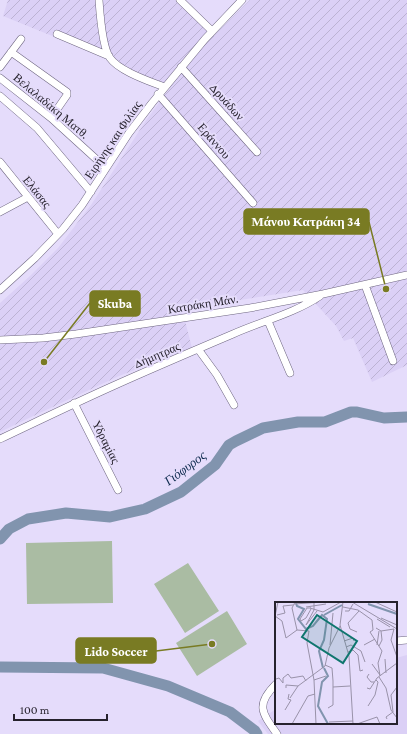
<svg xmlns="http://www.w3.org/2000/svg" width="407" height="734" font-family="'Crimson Pro',serif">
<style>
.built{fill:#dbd0f6}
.industrial{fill:url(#industrial-furrows)}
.pitch{fill:#aabca3}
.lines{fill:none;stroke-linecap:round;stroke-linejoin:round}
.river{stroke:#8194ae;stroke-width:11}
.minor-casing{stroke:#6e6681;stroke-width:8}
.minor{stroke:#fff;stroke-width:7}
.labels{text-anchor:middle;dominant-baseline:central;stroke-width:4;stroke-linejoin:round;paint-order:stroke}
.street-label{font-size:12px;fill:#26222d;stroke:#e5dcfb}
.water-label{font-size:13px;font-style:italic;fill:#102c50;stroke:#e5dcfb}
.inset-river{fill:none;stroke:#8194ae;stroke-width:2}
.inset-road{fill:none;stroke:#9992a9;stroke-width:1}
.view{fill:#0f766e;fill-opacity:0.15;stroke:#0f766e;stroke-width:2}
.inset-edge{fill:none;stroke:#26222d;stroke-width:2}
.leader{fill:none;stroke:#797b23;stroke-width:1.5}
.callout-dot{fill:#797b23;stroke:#e5dcfb;stroke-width:1.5}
.callout{fill:#797b23;stroke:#797b23;stroke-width:1.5}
.callout-label{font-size:13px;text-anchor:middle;font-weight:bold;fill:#fff}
</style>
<defs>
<pattern id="industrial-furrows" width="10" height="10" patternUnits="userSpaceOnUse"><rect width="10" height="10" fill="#dbd0f6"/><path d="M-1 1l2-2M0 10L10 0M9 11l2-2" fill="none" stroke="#bcb2d3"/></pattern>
</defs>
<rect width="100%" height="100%" fill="#e5dcfb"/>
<path class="built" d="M407,655V734H268L258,721L276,709V723H396V658Z"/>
<path class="industrial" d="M8,0H175L214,36L250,0H407V365L372,382L353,338L344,341L336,326L303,290L182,309L192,348L119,376L27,419L0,432V303L30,276L58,248L91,205L147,119L170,88L104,57L3,16Z"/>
<path class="pitch" d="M112,541L113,603L27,604L26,543Z
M188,563L219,611L185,633L154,584Z
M227,611L247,644L197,676L176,643Z"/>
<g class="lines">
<path class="river" d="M0,539L9,529L28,519L66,513L110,517L145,509L181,492L215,465L229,445L236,441L263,428L298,422H325L351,412H357L384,418L407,417
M0,667L103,668L168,686L230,712L255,731L257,734"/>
<g class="minor-casing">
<path id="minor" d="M99,0C100,14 102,47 110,58C119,71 149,81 164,87
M180,0L212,31
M57,34L109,56
M11,52L67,92V95L51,118
M0,67L21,39
M181,67L257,152
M0,78L51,118L106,168
M158,94L253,203
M0,96L37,128L91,192
M0,162L58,234
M0,212L28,197
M365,285L393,361
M0,290L35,258L63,229L82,205L129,133L152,103L205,39L242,0
M268,321L290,373
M0,340L43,338L76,334L250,308L323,294L407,275
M198,349L217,375L234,405
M74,403L118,490
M0,439C38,421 75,403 113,386C153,368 193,351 233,334C262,321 293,314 320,296
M396,641L407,640
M276,684C255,705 262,713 277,734"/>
</g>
<use href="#minor" class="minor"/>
</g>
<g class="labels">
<g class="street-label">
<text transform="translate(227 102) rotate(48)">Δρυάδων</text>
<text transform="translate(51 106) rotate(40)">Βελαλαδάκη Ματθ.</text>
<text transform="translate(113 140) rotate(-56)">Ειρήνης και Φιλίας</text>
<text transform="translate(214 141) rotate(49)">Εράννου</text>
<text transform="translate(37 192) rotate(51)">Ελάσας</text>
<text transform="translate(203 304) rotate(-9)">Κατράκη Μάν.</text>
<text transform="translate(157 355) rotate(-23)">Δήμητρας</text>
<text transform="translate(106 442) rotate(63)">Υδραμίας</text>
</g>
<g class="water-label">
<text transform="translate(185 468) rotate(-37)">Γιόφυρος</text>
</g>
</g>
<g transform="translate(275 602)">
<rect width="122" height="122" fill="#e5dcfb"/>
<path class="inset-river" d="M21,1L22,4L29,7L23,17L31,27L38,24L47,13L52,17L49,38L44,49L48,66M93,2L122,12M49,13L67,3M49,66L53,74L47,80L43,104L53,122"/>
<path class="inset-road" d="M20,0L17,6L22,28M68,0L65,23L74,54L78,122M77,0L122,27M100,0L122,10M19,2L48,0M31,5L51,2M68,5L83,8L97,18L98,28L95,30L107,49L103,61L105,74M35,6L48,10L66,0M70,9H74L78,2M2,13L10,11L8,4L18,3M0,14L7,19L11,36L22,28L34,29L32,41L39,78L41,122M0,14L3,0M106,16L122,23M25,17L32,6H36M25,17L26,19L31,16L36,7M102,17L115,25M31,23L39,8V1M31,23L42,9M101,26L106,29L107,38L104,44M119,27L116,38L122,55M106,29L119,27M82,30L75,27L73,21L84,9M69,39L78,36L79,39M55,43L58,11M89,43L100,37M102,43L104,29M71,45L76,43L86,49L90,60M73,50L78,48L83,53L85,69L88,68M110,57L111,71M97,62L105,73M50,63L57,66L58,79V103L53,106M94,72L92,75L96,80H99M0,74V96M104,75L111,86L116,108L122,116M1,77L4,76L8,81V76L13,72L16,76L28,74L31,79M39,78L51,74M23,84L50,64L54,46L65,24M58,85L75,84M11,86V83L23,84L15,96M92,86L95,87L102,76L122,61M93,104L100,93L103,80L101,78M10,108L16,98L13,97L14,92M112,117L111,115L118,110L116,93L122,85M54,120L78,119M17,122L33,94L40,92M82,122L102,115L105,122"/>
<path class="view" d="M42,13L82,39L68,61L27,35Z"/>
<rect width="122" height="122" class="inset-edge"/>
</g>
<path class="leader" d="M386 289L369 222M44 362L90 303M212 644L156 651"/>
<g class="callout-dot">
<circle cx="386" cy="289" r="4"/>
<circle cx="44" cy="362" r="4"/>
<circle cx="212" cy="644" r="4"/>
</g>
<g class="callout">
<rect x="244" y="209" width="125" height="25" rx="4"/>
<rect x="90" y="291" width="50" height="25" rx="4"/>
<rect x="76" y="638" width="80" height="25" rx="4"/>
</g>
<g class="callout-label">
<text x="306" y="226">Μάνου Κατράκη 34</text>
<text x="115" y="308">Skuba</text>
<text x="116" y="656">Lido Soccer</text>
</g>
<path d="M14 714v6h93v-6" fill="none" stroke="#26222d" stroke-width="2"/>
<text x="20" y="714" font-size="12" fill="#26222d" stroke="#e5dcfb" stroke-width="3" paint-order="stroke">100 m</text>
</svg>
